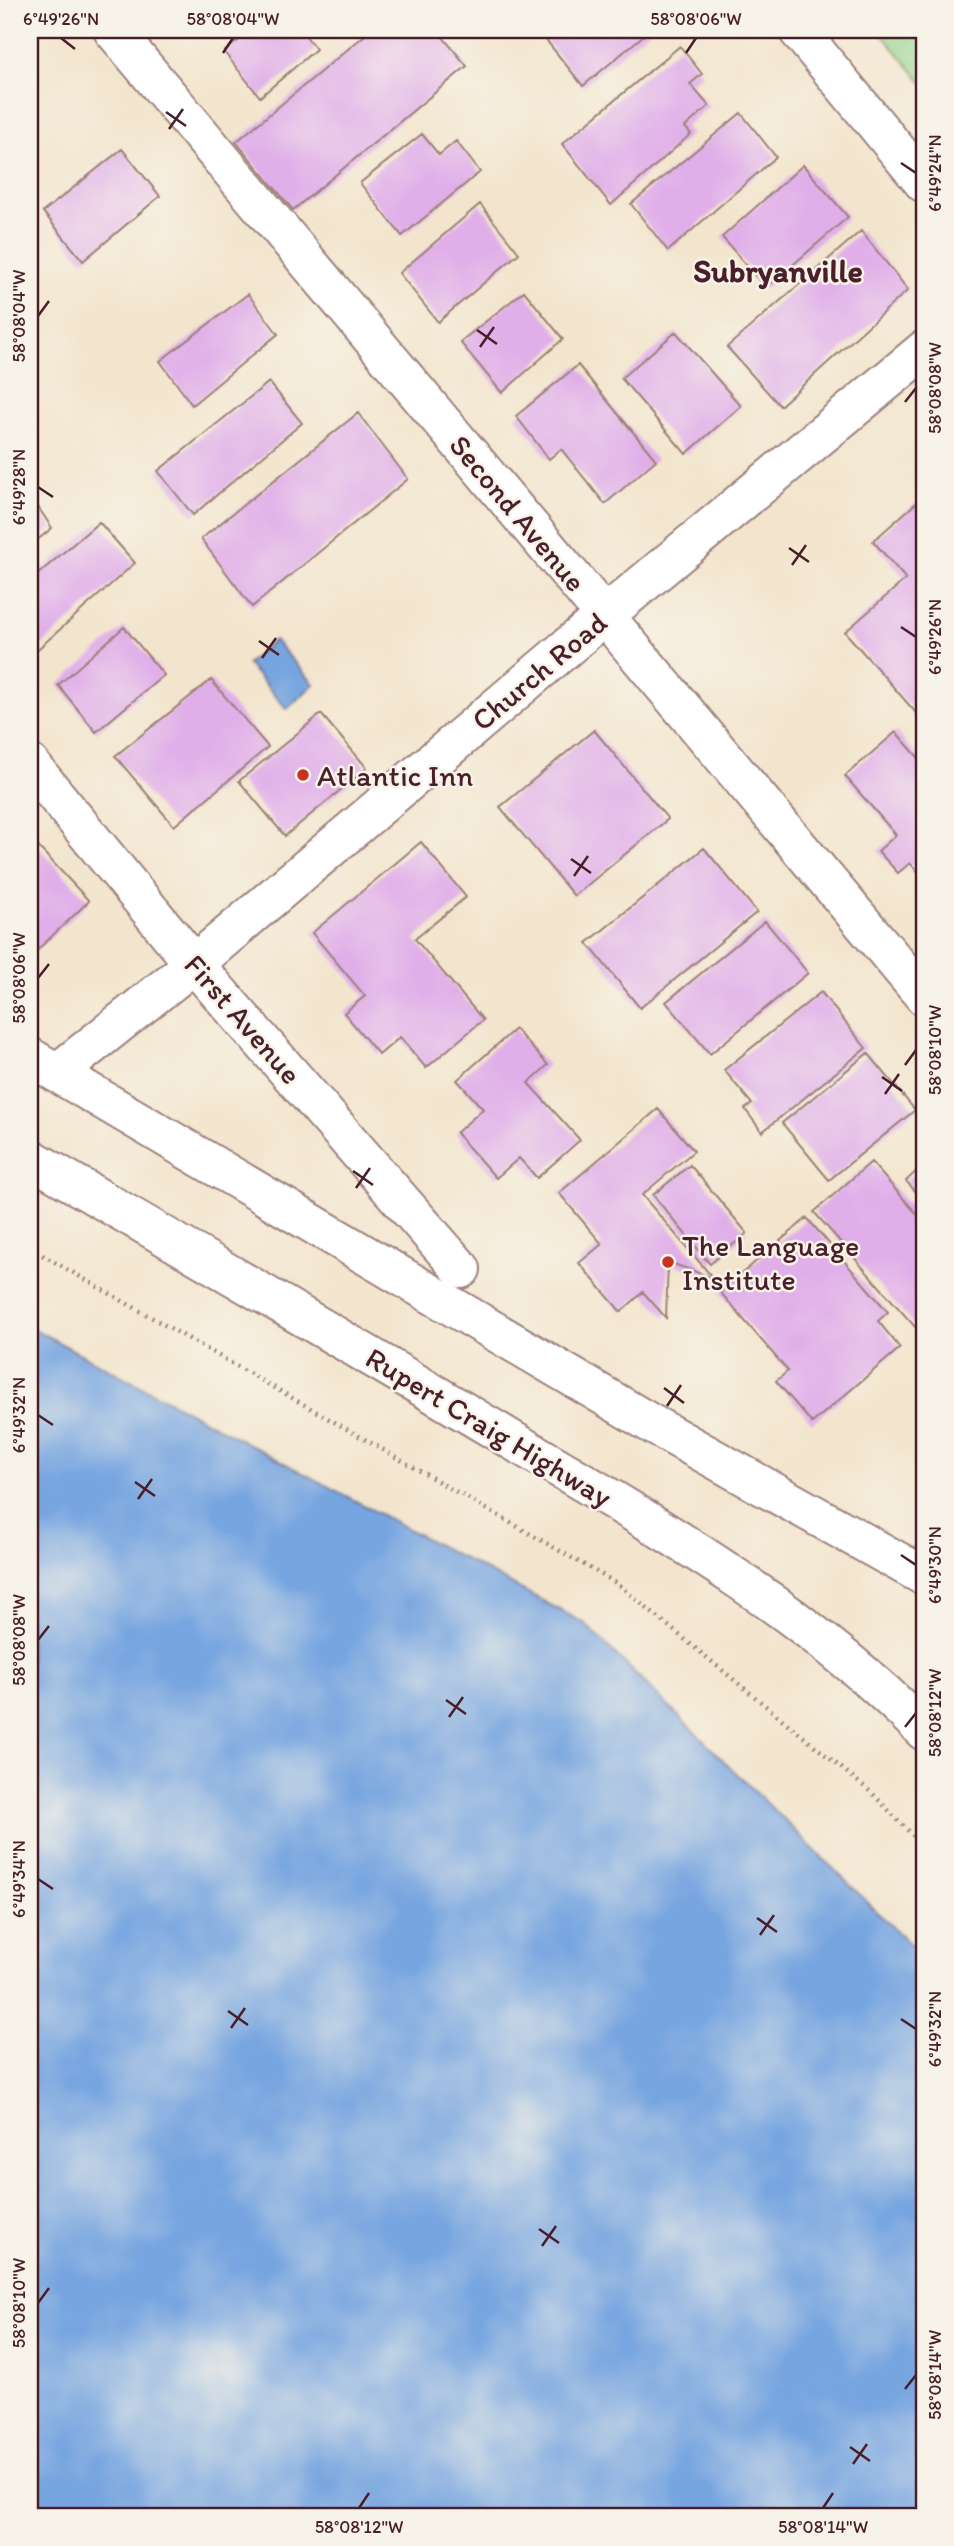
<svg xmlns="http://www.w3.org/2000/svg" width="954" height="2546" font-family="Itim,sans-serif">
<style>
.green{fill:#8fd188;stroke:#6c785a;stroke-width:2}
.water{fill:#77a5e0;stroke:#606286;stroke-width:2}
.building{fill:#e0afe9}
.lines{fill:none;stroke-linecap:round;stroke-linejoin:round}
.minor-casing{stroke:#9e827c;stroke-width:42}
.major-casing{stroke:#9e827c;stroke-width:42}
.path{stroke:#9e827c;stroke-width:4.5;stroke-dasharray:2 5;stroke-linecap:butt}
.minor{stroke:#fff;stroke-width:38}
.major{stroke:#fff;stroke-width:38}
.ticks{fill:none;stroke:#4a1f2b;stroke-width:2.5}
.poi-dot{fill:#c8321e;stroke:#f7f3e8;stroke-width:2.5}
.labels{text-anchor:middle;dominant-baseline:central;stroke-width:5;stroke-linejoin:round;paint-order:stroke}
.street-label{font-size:30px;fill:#4a1f2b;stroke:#f7f3e8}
.poi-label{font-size:30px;fill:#4a1f2b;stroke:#f7f3e8;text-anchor:start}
.neighbourhood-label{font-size:32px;font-weight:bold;fill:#4a1f2b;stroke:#f7f3e8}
.neatline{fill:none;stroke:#4a1f2b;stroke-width:2.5}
.ticks-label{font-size:18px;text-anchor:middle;fill:#4a1f2b}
</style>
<rect width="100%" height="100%" fill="#f7f3e8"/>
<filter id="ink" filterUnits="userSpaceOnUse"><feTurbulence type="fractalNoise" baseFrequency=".0143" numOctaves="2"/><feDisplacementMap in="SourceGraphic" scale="14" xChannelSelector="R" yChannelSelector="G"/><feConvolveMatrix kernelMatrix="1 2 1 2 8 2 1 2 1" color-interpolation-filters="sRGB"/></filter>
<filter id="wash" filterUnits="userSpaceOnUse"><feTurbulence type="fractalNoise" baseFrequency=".00686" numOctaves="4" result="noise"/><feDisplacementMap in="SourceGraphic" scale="28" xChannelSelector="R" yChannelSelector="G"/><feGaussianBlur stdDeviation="1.57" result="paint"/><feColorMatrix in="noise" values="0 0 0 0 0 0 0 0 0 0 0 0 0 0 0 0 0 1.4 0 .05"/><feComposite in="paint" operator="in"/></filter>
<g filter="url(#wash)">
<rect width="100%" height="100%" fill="#f3e5cd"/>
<path class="green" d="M878,30H924V84Z"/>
<path class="water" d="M274,640L314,684L287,709L247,664Z
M30,1327L584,1623L924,1958V2516H30Z"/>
<g id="blocks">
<path class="building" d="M251,30H301L316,49L260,97L224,52Z
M371,30H437L467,66L293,210L236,142Z
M538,30H650L583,86Z
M680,46L702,74L690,84L709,106L685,127L691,134L611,205L562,144Z
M741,113L776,157L668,251L631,204Z
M422,134L439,155L456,141L480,172L402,236L360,183Z
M122,149L160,196L83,261L43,212Z
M803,165L848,217L766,288L722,237Z
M480,204L519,253L438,322L399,273Z
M861,231L908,290L780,406L727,347Z
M524,291L563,339L502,393L460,342Z
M248,294L278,334L192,405L160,361Z
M676,332L741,406L686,454L621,378Z
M578,365L656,460L605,504L561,449L549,459L516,416Z
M269,382L302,423L193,515L158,471Z
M358,413L408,479L252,607L201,539Z
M924,496V722L845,632L906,579L873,541Z
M38,507L52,528L30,546V513Z
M99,522L135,563L30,656V581Z
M124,627L164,675L96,732L58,685Z
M211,680L268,747L174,826L115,756Z
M321,714L367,768L285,836L239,781Z
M594,730L668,819L574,896L500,807Z
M896,732L924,764V878L910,863L898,873L878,851L896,835L845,776Z
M30,838L89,901L30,957Z
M421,842L466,897L415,939L483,1020L426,1068L400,1037L379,1055L344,1013L365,996L312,933Z
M704,848L757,912L640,1008L587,943Z
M765,921L808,973L710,1054L666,1002Z
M821,992L866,1048L762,1132L745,1109L752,1104L724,1070Z
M515,1029L548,1065L528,1083L580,1140L537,1178L519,1158L496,1178L456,1133L483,1109L457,1080Z
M868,1053L915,1110L829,1180L782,1123Z
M658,1109L694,1151L642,1195L713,1278L668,1262L666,1318L643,1292L621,1312L579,1263L602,1244L559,1193Z
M871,1162L924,1222V1320L916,1328L814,1212Z
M924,1164V1201L906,1181Z
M690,1165L747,1233L710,1264L653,1195Z
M807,1218L888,1312L878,1321L900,1348L812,1423L776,1381L788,1371L720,1292Z
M924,1451V1488L918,1470Z"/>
</g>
</g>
<g filter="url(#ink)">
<use href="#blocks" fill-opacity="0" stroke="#9e827c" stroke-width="2"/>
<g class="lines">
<g class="minor-casing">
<path id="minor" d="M113,30L924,996
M798,30L924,183
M30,764L194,964L461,1269
M57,1073L194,964L604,616L924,350"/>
</g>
<g class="major-casing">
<path id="major" d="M30,1057L650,1423L924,1576
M30,1158C190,1251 351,1344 510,1439C654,1524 806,1610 924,1731"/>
</g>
<path class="path" d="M30,1248L616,1583L872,1793L924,1847"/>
<use href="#minor" class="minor"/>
<use href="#major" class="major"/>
</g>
</g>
<path class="ticks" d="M61,38L75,49M223,53L233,38M686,53L696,38M166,112L186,126M169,129L183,109M901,163L916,173M38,316L49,301M477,330L497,344M480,347L494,327M905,402L916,388M38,487L53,497M789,548L809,562M792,565L806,545M901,627L916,637M259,641L279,655M262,658L276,638M571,859L591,873M574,876L588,856M38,978L49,964M905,1065L916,1050M882,1077L902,1091M885,1094L899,1074M353,1171L373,1185M356,1188L370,1168M664,1388L684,1403M667,1406L681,1385M38,1415L53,1425M135,1482L155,1496M138,1499L152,1479M901,1555L916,1565M38,1640L49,1626M446,1700L466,1714M449,1717L463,1697M905,1727L916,1713M38,1879L53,1889M757,1918L777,1932M760,1935L774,1915M228,2011L248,2025M901,2019L916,2029M231,2028L245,2008M539,2229L559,2243M542,2246L556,2226M38,2303L49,2288M905,2389L916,2375M850,2447L870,2461M853,2464L867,2444M359,2508L369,2493M823,2508L833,2493"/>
<g class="poi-dot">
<circle cx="303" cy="775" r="7"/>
<circle cx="668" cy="1262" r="7"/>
</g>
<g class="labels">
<g class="street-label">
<text transform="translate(518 513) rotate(50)">Second Avenue</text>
<text transform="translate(539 671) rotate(-40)">Church Road</text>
<text transform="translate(243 1019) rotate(49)">First Avenue</text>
<text transform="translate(489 1427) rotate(31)">Rupert Craig Highway</text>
</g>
<g class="poi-label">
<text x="317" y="775">Atlantic Inn</text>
<text x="682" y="1245">The Language<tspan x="682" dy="34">Institute</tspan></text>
</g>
<g class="neighbourhood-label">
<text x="778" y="271">Subryanville</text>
</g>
</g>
<rect width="954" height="2546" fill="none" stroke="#f7f3e8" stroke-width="77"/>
<rect x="38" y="38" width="878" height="2470" class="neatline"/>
<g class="ticks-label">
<text x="61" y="25">6°49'26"N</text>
<text x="233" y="25">58°08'04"W</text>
<text x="696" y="25">58°08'06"W</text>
<text transform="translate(935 173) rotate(-90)" y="6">6°49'24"N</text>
<text transform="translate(19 316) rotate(-90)" y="6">58°08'04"W</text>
<text transform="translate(935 388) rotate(-90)" y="6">58°08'08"W</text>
<text transform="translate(19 487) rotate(-90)" y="6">6°49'28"N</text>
<text transform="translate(935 637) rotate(-90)" y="6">6°49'26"N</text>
<text transform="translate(19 978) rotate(-90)" y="6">58°08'06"W</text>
<text transform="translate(935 1050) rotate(-90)" y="6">58°08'10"W</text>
<text transform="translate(19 1415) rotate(-90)" y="6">6°49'32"N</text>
<text transform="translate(935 1565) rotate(-90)" y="6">6°49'30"N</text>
<text transform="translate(19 1640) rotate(-90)" y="6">58°08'08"W</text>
<text transform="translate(935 1713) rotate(-90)" y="6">58°08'12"W</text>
<text transform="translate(19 1879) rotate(-90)" y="6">6°49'34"N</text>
<text transform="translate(935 2029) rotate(-90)" y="6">6°49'32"N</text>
<text transform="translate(19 2303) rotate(-90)" y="6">58°08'10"W</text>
<text transform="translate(935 2375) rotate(-90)" y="6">58°08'14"W</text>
<text x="359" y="2533">58°08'12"W</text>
<text x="823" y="2533">58°08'14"W</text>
</g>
</svg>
